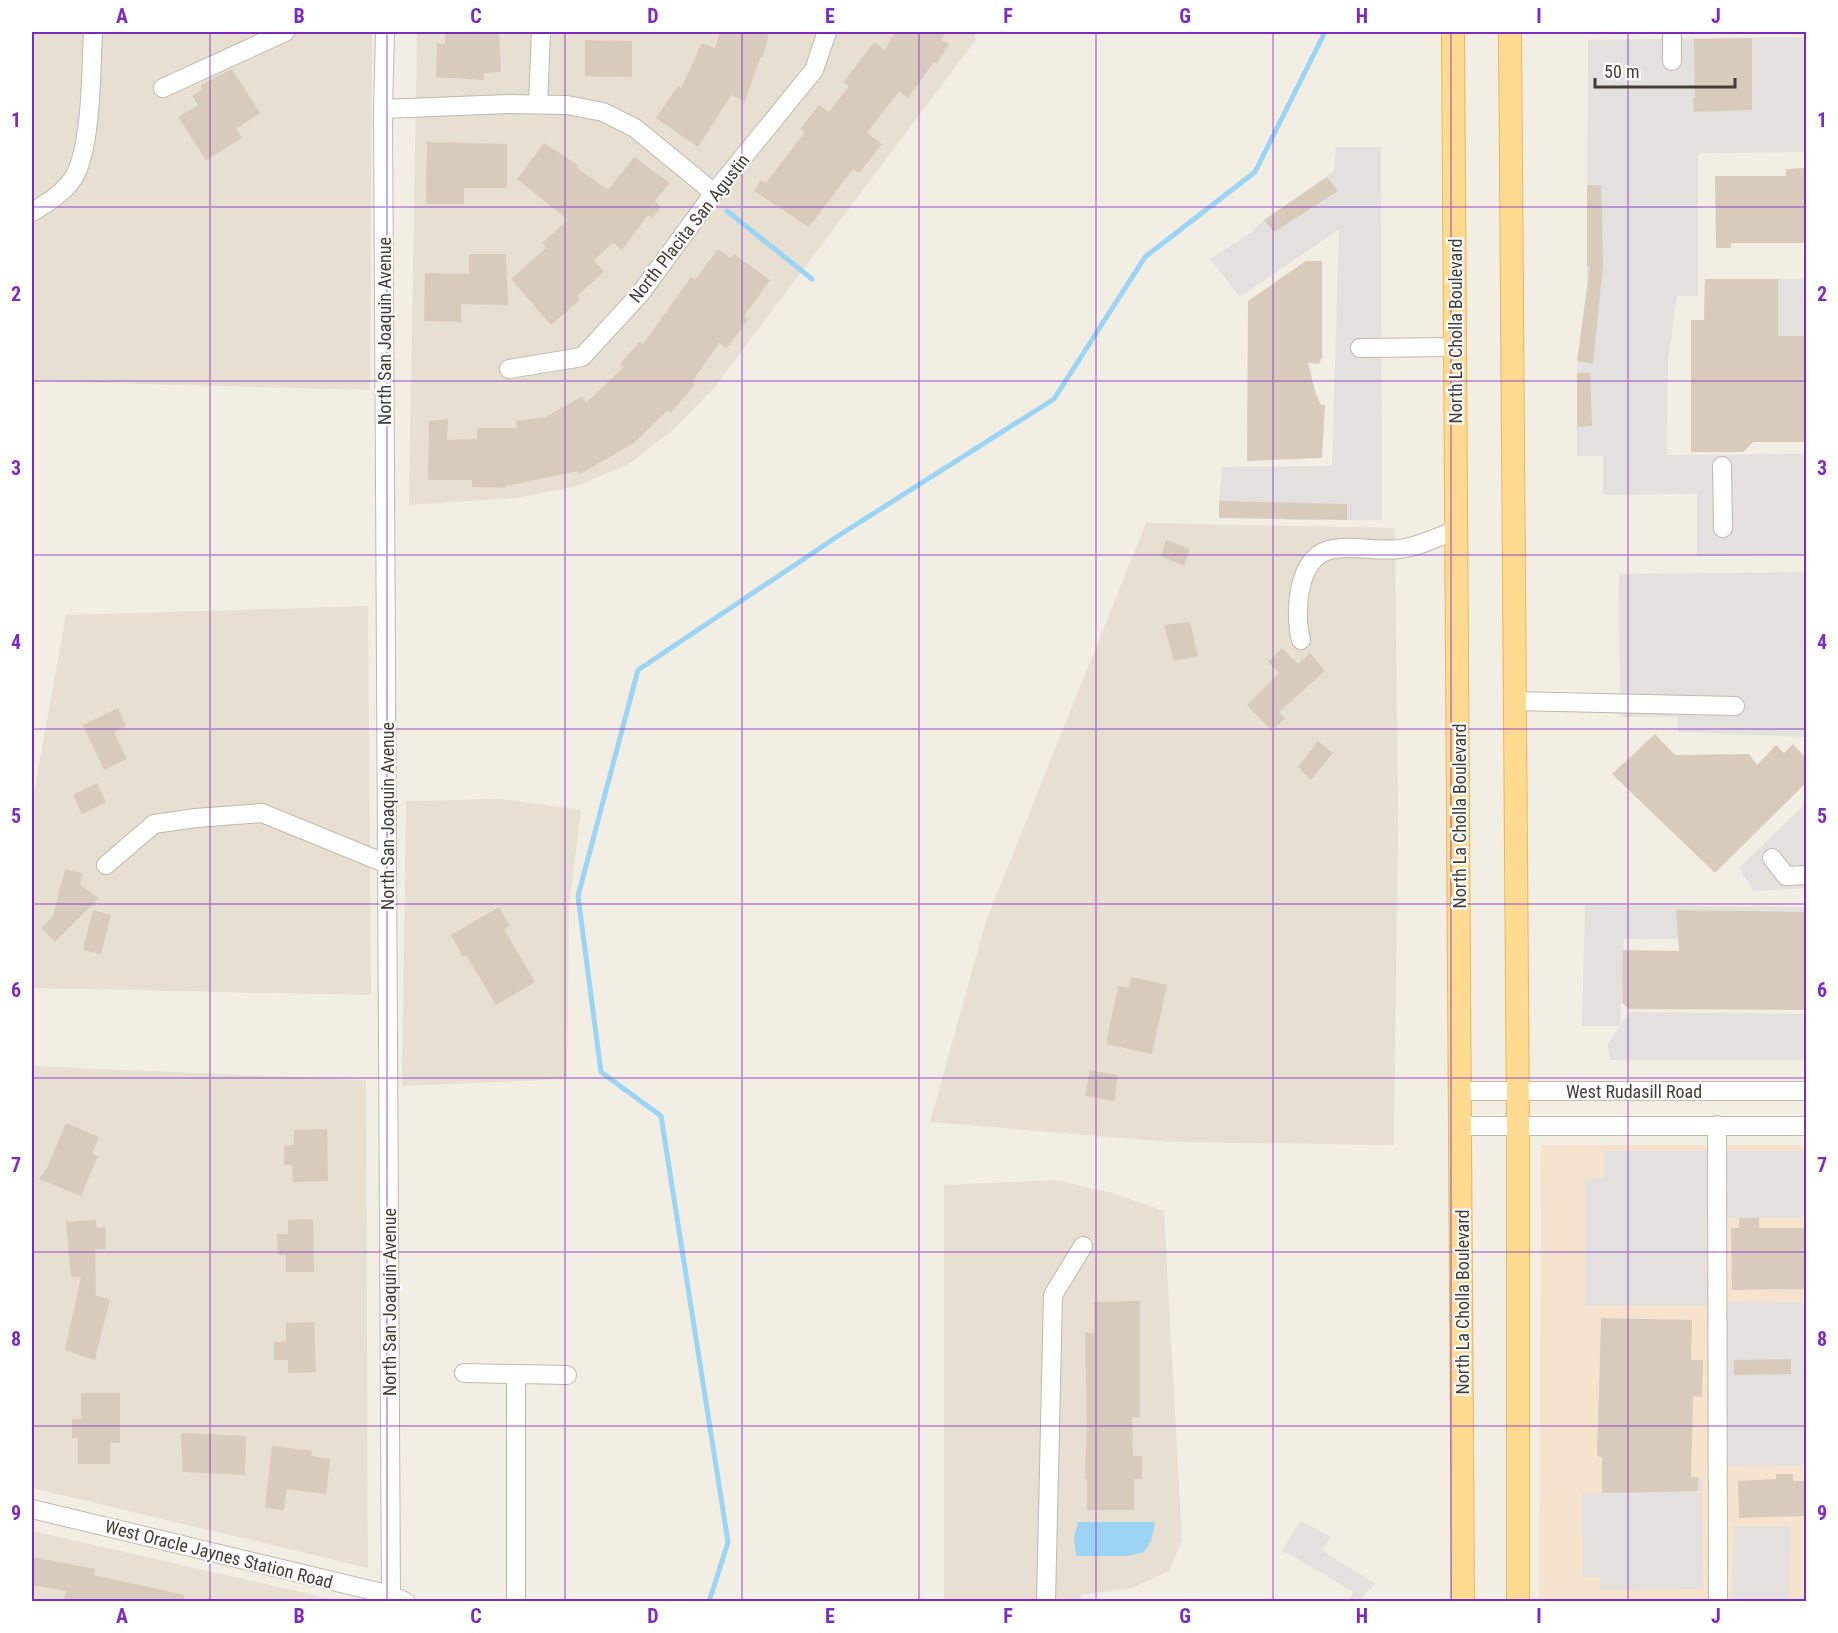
<svg xmlns="http://www.w3.org/2000/svg" width="1838" height="1633" font-family="'Roboto Condensed',sans-serif">
<style>
.residential{fill:#e7dfd2}
.commercial{fill:#f6e3cd}
.parking{fill:#e3e0dd}
.water{fill:#9cd4f3}
.lines{fill:none;stroke-linecap:round;stroke-linejoin:round}
.stream{stroke:#9cd4f3;stroke-width:5}
.building{fill:#d8cbbc}
.minor-casing{stroke:#c2b8a9;stroke-width:20}
.major-casing{stroke:#e9b75c;stroke-width:24}
.minor{stroke:#fff;stroke-width:18}
.major{stroke:#ffda91;stroke-width:22}
.grid{fill:none;stroke:#7b2cbf;stroke-width:1.5;stroke-opacity:0.55}
.labels{text-anchor:middle;dominant-baseline:central;stroke-width:4.5;stroke-linejoin:round;paint-order:stroke}
.street-label{font-size:18px;fill:#453d34;stroke:#fff}
.neatline{fill:none;stroke:#7b2cbf;stroke-width:2}
.grid-label{font-size:20px;text-anchor:middle;font-weight:bold;fill:#7b2cbf}
</style>
<rect width="100%" height="100%" fill="#f3eee4"/>
<path class="residential" d="M32,32H372L370,390L32,381Z
M417,32H975V41L714,388L674,429L629,464L577,486L516,498L409,505Z
M1146,523L1395,528L1398,821L1394,1145L1170,1142L930,1122L986,921Z
M368,606L371,995L32,988V804L66,615Z
M500,799L581,810L569,906L567,1079L402,1086L406,801Z
M32,1066L366,1080L368,1568L32,1488Z
M1055,1180L1113,1193L1164,1211L1182,1541L1169,1571L1132,1588L1081,1595V1601L944,1602V1185Z
M32,1531L340,1601H32Z"/>
<path class="commercial" d="M1541,1145H1806V1601L1539,1602Z"/>
<path class="parking" d="M1806,37V152L1698,153V296H1677L1668,360L1667,455L1806,454V555L1697,556V494L1603,495V456H1577V364L1587,285L1588,40Z
M1336,147H1381L1382,520H1287L1219,501L1222,467L1332,466L1339,229L1240,297L1210,259L1250,233L1264,220L1334,171Z
M1705,279H1806V336H1778L1704,320Z
M1806,572V737L1678,732L1677,717H1620L1619,574Z
M1806,803V888L1753,891L1739,868Z
M1585,905L1806,907V940L1624,939L1620,1025L1630,1012L1806,1014V1060H1610L1608,1044L1620,1026H1582Z
M1604,1151H1806V1218H1706L1707,1306H1585V1178H1604Z
M1710,1301L1806,1302V1466L1710,1467Z
M1702,1477L1703,1589L1600,1590V1577H1583L1582,1493H1602V1478Z
M1301,1521L1331,1537L1322,1550L1375,1584L1359,1601H1347L1354,1592L1282,1550Z
M1733,1526H1790L1789,1601H1732Z"/>
<path class="water" d="M1078,1522H1155L1151,1541L1144,1552L1127,1556H1076L1074,1537Z"/>
<g class="lines">
<path class="stream" d="M727,211L812,279
M709,1602L728,1542L661,1116L601,1072L578,896L638,670L838,536L1054,399L1145,257L1255,172L1325,32"/>
</g>
<path class="building" d="M445,32H499L501,72L484,73V80L436,77L437,43L445,44Z
M720,32H769L763,57L761,56L745,101L731,95L698,147L656,118L678,86L681,88L702,43L715,48Z
M895,32H946L941,40L949,44L937,64L934,62L908,98L899,91L867,133L882,144L859,173L853,169L809,227L754,191L761,180L766,183L805,132L800,129L819,105L829,112L849,86L843,83L874,42L885,50Z
M1752,38V110L1694,112L1693,98H1695L1694,39Z
M585,40L632,41V77L585,76Z
M232,69L260,113L236,129L242,138L206,160L178,117L198,105L192,96L202,90L201,85Z
M427,142L507,144V188H464V204H426Z
M544,143L578,165L577,168L608,190L634,157L670,183L655,201L661,207L652,218L648,215L622,250L613,243L594,260L604,272L577,296L580,300L551,325L511,279L546,248L542,243L568,220L517,179Z
M1805,168L1806,169V243H1731V248H1716L1715,176H1786V169Z
M1327,177L1338,191L1274,232L1264,220Z
M1587,185H1601L1602,214L1603,266L1593,364L1577,361L1590,267H1587Z
M718,249L731,258L734,254L770,280L744,316L748,319L727,348L719,343L692,382L695,384L671,413L668,410L634,443L580,474L578,471L505,486V488L472,487V480H428L429,421L448,419L447,440L477,439V428H517L516,421L546,417L582,396L586,403L624,367L620,364L640,341L643,344L691,277L695,280Z
M469,254H506L508,305L461,304V322L424,321L425,273L469,274Z
M1306,261H1322V357L1319,364L1308,363L1316,394L1321,405H1325L1322,458L1247,461L1248,301Z
M1705,279H1778V336H1806V442H1753L1743,452H1691V320H1704Z
M1577,373H1590L1592,426L1577,427Z
M1219,501L1347,504V520L1219,518Z
M1166,540L1190,549L1184,566L1161,556Z
M1190,622L1198,656L1174,661L1164,625Z
M1282,648L1298,664L1310,653L1325,671L1279,712L1285,718L1272,731L1247,705L1279,673L1268,662Z
M118,708L126,726L114,732L127,759L104,770L83,725Z
M1655,734L1675,755L1749,754L1757,765L1776,745L1784,753L1793,744L1806,758V783L1715,873L1612,774Z
M1318,741L1333,753L1311,780L1298,767Z
M97,783L106,802L82,814L73,795Z
M65,869L83,873L80,885L99,898L55,942L41,928L53,916Z
M499,907L510,926L504,929L535,982L496,1005L466,955L463,957L451,935Z
M93,910L111,915L101,954L83,950Z
M1676,910L1806,912V1010L1628,1009L1622,1002L1623,950L1679,951Z
M1131,977L1167,985L1152,1054L1106,1044L1118,986L1129,988Z
M1090,1070L1117,1075L1115,1101L1085,1096Z
M66,1123L99,1137L92,1154L98,1156L81,1196L39,1179L47,1168Z
M327,1129L328,1181L293,1182L292,1165H284V1146L294,1145V1130Z
M1739,1218H1759V1228H1806V1289L1732,1290L1731,1228H1739Z
M313,1219L314,1272H286V1255H278L277,1234H288V1220Z
M96,1220L97,1228L105,1227L106,1249H95L96,1296L110,1299L95,1360L65,1350L81,1277H71L66,1222Z
M1140,1301V1417H1132L1133,1456H1142V1479H1134V1510H1087V1479H1085L1087,1425L1085,1333H1094V1302Z
M1601,1318L1692,1320L1691,1360H1703L1702,1397L1693,1396L1691,1477H1698V1491L1602,1493V1457L1597,1456Z
M314,1322L316,1372L288,1373V1360H274V1342H286V1323Z
M1791,1359V1374L1734,1375V1360Z
M81,1393H120V1443H110V1464H78V1438H72V1419H81Z
M181,1433L246,1436L245,1475L183,1472Z
M272,1446L312,1451L311,1456L330,1459L326,1494L287,1489L284,1510L265,1508Z
M1776,1474H1793V1481H1806V1516L1739,1518L1738,1481L1776,1479Z
M32,1557L95,1569L94,1575L184,1595V1602H78L64,1599L66,1591L32,1585Z"/>
<g class="lines">
<g class="minor-casing">
<path id="minor" d="M385,32L383,109L391,1602
M1672,61V32
M163,88L285,32
M538,104L541,32
M383,109L508,104L567,105L603,112L635,128L714,193
M32,212C47,203 64,193 74,177C92,146 91,68 93,32
M1360,348L1454,347
M509,369L582,357L640,294L714,193L814,70L827,32
M1722,466L1723,528
M1301,640C1294,613 1297,559 1329,550C1349,544 1377,552 1399,549C1418,547 1438,537 1456,530
M1515,701L1735,706
M1772,858L1786,876L1806,875
M106,865L154,824L196,818L262,813L387,864
M1461,1091H1806
M1717,1125L1718,1602
M1461,1126H1806
M464,1373L567,1375
M516,1374V1602
M32,1509L391,1595L406,1602
M1046,1602L1053,1295L1083,1246"/>
</g>
<g class="major-casing">
<path id="major" d="M1453,32L1463,1602
M1510,32L1518,1125V1602"/>
</g>
<use href="#minor" class="minor"/>
<use href="#major" class="major"/>
</g>
<path class="grid" d="M210,32V1602M387,32V1602M565,32V1602M742,32V1602M919,32V1602M1096,32V1602M1273,32V1602M1451,32V1602M1628,32V1602M32,207H1806M32,381H1806M32,555H1806M32,729H1806M32,904H1806M32,1078H1806M32,1252H1806M32,1426H1806"/>
<g class="labels">
<g class="street-label">
<text transform="translate(689 228) rotate(-52)">North Placita San Agustin</text>
<text transform="translate(384 331) rotate(-90)">North San Joaquin Avenue</text>
<text transform="translate(1455 331) rotate(-90)">North La Cholla Boulevard</text>
<text transform="translate(387 816) rotate(-90)">North San Joaquin Avenue</text>
<text transform="translate(1459 816) rotate(-90)">North La Cholla Boulevard</text>
<text x="1634" y="1091">West Rudasill Road</text>
<text transform="translate(389 1302) rotate(-90)">North San Joaquin Avenue</text>
<text transform="translate(1462 1302) rotate(-90)">North La Cholla Boulevard</text>
<text transform="translate(219 1554) rotate(14)">West Oracle Jaynes Station Road</text>
</g>
</g>
<rect width="1838" height="1633" fill="none" stroke="#ffffff" stroke-width="66"/>
<path d="M1595 78v9h140v-9" fill="none" stroke="#453d34" stroke-width="3"/>
<text x="1604" y="78" font-size="18" fill="#453d34" stroke="#ffffff" stroke-width="4.5" paint-order="stroke">50 m</text>
<rect x="33" y="33" width="1772" height="1567" class="neatline"/>
<g class="grid-label">
<text x="122" y="23">A</text>
<text x="299" y="23">B</text>
<text x="476" y="23">C</text>
<text x="653" y="23">D</text>
<text x="830" y="23">E</text>
<text x="1008" y="23">F</text>
<text x="1185" y="23">G</text>
<text x="1362" y="23">H</text>
<text x="1539" y="23">I</text>
<text x="1716" y="23">J</text>
<text x="16" y="127">1</text>
<text x="1822" y="127">1</text>
<text x="16" y="301">2</text>
<text x="1822" y="301">2</text>
<text x="16" y="475">3</text>
<text x="1822" y="475">3</text>
<text x="16" y="649">4</text>
<text x="1822" y="649">4</text>
<text x="16" y="823">5</text>
<text x="1822" y="823">5</text>
<text x="16" y="997">6</text>
<text x="1822" y="997">6</text>
<text x="16" y="1172">7</text>
<text x="1822" y="1172">7</text>
<text x="16" y="1346">8</text>
<text x="1822" y="1346">8</text>
<text x="16" y="1520">9</text>
<text x="1822" y="1520">9</text>
<text x="122" y="1623">A</text>
<text x="299" y="1623">B</text>
<text x="476" y="1623">C</text>
<text x="653" y="1623">D</text>
<text x="830" y="1623">E</text>
<text x="1008" y="1623">F</text>
<text x="1185" y="1623">G</text>
<text x="1362" y="1623">H</text>
<text x="1539" y="1623">I</text>
<text x="1716" y="1623">J</text>
</g>
</svg>
